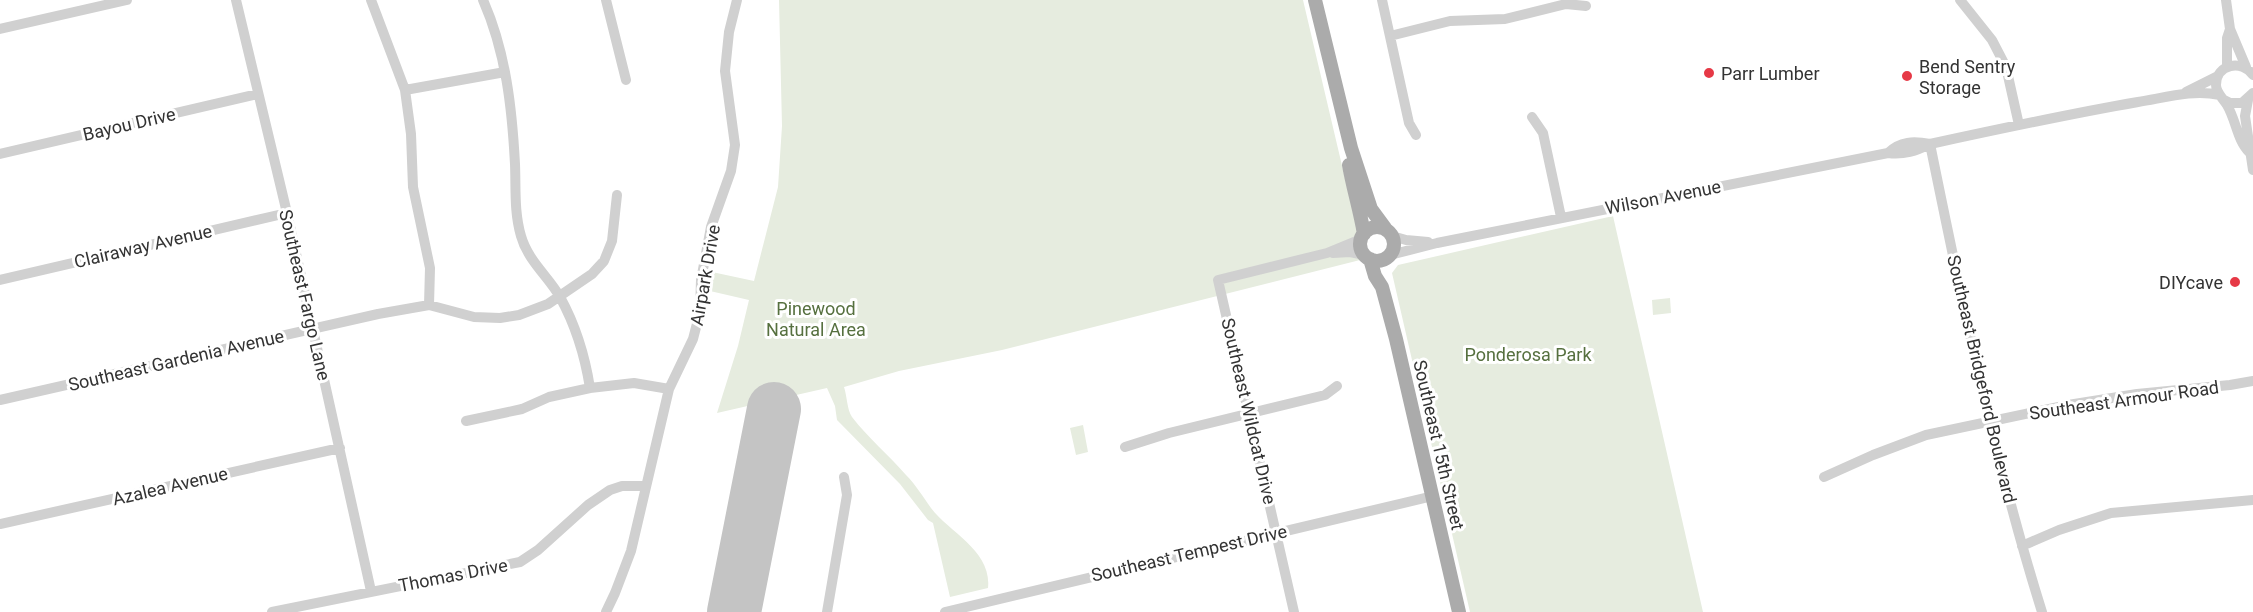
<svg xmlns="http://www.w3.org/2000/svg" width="2253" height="612" font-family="Roboto,sans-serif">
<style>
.green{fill:#e6ecdf}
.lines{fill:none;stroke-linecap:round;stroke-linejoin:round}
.runway{stroke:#c4c4c4;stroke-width:54}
.minor{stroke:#d0d0d0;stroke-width:10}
.major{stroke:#ababab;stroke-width:14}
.poi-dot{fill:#e63946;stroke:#fff;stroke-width:2}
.labels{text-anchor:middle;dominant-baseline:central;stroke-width:6;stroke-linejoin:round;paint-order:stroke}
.poi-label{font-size:18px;fill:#333;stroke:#fff;text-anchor:start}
.street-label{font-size:18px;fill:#333;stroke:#fff}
.park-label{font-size:18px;fill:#56703f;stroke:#fff}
</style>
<rect width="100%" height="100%" fill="#fff"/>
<path class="green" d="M779,0H1303L1364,259L1002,350L899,371L844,387C847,396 847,410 852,417C868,438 889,455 906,475C916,485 923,497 931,508C950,533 992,551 988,588L950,597L933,523L928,520L900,484L837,420L835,406L827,388L717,413L738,346L749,300L710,291L712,272L754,281L778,187L782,126Z
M1613,216L1703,612H1470L1392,273L1398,265Z
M1670,298L1671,313L1653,315L1652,300Z
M1083,425L1088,452L1076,455L1070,428Z"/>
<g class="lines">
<path class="runway" d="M734,612L774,409"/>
<path class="minor" d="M236,0L287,213L371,591
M371,0L405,90L411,134L413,187L430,268L429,305
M483,0C506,52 512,108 515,164C516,189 514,212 521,236C528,261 549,277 560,297C576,326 585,356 590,388
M606,0L626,80
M1382,0L1409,123L1416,135
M1960,0L1992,40L2006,67L2019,125
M2226,0L2230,29L2246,67
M0,29L127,0
M1390,36L1450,21L1505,19L1566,4L1586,6
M2227,67V38L2230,29
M405,90L505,72
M2186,92L2218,76
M2224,100L2230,103H2242L2253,93
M2248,100L2245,116L2253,170
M1532,117L1543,133L1561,217
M1930,144C1962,301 1994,459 2042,612
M2249,152C2237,140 2236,120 2227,105C2223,98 2216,93 2216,85C2216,64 2242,59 2253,75
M1888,153C1900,141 1914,141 1930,144
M0,154L258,94
M1392,236L1406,240L1428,242
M1333,253L1350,252L1365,255
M1390,255L1437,243L1888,153C1904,155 1916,151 1930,144C1999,129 2068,114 2138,102C2164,98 2193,89 2219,95
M0,280L287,213
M0,400L378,314L429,305L474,317L500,318L519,315L548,304L592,274L604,261L612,241L617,195
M466,421L522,409L549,397L590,388L634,383L669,389
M1125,447L1169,433L1325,395L1337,386
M1824,477L1873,455L1926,435L2068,405L2137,394L2230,385L2253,381
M0,524L340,448
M2022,546L2059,530L2111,513L2253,500
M272,612L520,562L538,550L588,505L610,490L622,486H646
M606,612L615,593L631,551L669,389L693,339L700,312L701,280L711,227L731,171L735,145L725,71L729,32L737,0
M827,612L847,495L844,477
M945,612L1433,496
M1294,612L1218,280L1327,253L1361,239"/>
<path class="major" d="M1315,0L1351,148L1371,209L1385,228
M1349,165C1353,188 1360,210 1364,234
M1360 244a17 17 0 1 1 34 0a17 17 0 1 1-34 0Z
M1370,259L1375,276L1382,287L1396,339L1459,612"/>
</g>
<g class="poi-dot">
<circle cx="1709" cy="73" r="6"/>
<circle cx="1907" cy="76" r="6"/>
<circle cx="2235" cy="282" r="6"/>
</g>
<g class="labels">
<g class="poi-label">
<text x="1919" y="66">Bend Sentry<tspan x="1919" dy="21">Storage</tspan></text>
<text x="1721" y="73">Parr Lumber</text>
<text x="2223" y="282" text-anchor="end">DIYcave</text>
</g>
<g class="street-label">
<text transform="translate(129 124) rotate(-13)">Bayou Drive</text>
<text transform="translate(1663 197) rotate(-11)">Wilson Avenue</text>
<text transform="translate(143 246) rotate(-13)">Clairaway Avenue</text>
<text transform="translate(705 275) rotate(-80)">Airpark Drive</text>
<text transform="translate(305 295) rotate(77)">Southeast Fargo Lane</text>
<text transform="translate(176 360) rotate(-13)">Southeast Gardenia Avenue</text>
<text transform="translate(1982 379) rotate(77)">Southeast Bridgeford Boulevard</text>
<text transform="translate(2124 400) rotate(-8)">Southeast Armour Road</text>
<text transform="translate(1249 411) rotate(77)">Southeast Wildcat Drive</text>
<text transform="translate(1439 445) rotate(77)">Southeast 15th Street</text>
<text transform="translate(170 486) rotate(-13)">Azalea Avenue</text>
<text transform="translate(1189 553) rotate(-13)">Southeast Tempest Drive</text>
<text transform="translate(453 575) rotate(-11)">Thomas Drive</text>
</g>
<g class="park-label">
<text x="816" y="308">Pinewood<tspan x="816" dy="21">Natural Area</tspan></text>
<text x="1528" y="354">Ponderosa Park</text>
</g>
</g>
</svg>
